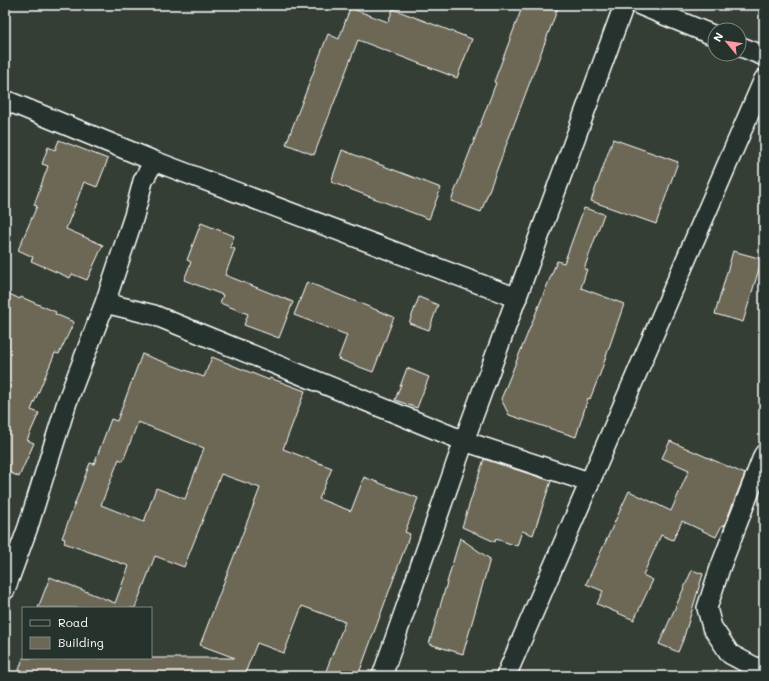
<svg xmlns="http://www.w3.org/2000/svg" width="769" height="681" font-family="Mali,sans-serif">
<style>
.building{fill:#6d6856;stroke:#fff;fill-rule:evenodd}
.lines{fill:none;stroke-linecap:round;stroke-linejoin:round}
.minor-casing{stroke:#fff;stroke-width:22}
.minor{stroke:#26332d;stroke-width:19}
</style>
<rect width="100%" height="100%" fill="#343e35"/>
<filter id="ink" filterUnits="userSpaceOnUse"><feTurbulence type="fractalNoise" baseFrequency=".025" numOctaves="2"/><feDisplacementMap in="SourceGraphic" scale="8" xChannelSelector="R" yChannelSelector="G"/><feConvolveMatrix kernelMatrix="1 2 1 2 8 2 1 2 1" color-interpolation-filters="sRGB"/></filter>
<g filter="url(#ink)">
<path class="building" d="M523,5H559L481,212L451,201L496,83L494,82Z
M350,8L388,22L393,9L472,39L457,78L358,40L314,155L286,144L328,34L339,39Z
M613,139L678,162L656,224L591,201Z
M59,140L108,159L97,187L84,182L66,229L103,245L87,280L72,274L70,278L31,261L33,257L18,250L37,206L34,205L48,166L42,164L48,147L55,150Z
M342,150L441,188L429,219L331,182Z
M584,208L604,214L584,269H587L581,288L624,304L600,374L590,399L588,398L576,437L509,415L501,399L557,261L564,263Z
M201,223L234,236L230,247L235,249L225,275L293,302L279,338L244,325L248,314L220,303L223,295L184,280L191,262L187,260Z
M733,251L762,259L743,322L715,314Z
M307,282L394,317L373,372L338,359L347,335L294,315Z
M5,292L20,299L21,297L56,312L55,314L74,322L59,354L55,353L31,410L39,413L27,440L34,443L19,477L5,470Z
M419,297L438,305L429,330L409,323Z
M142,354L204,377L212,357L269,380L270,378L305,391L283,449L332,468L319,499L351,511L364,477L418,498L405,532L410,534L358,676H324L345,622L302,606L284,653L257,643L244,676H17L23,658H235L200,645L260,488L221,474L184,567L155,556L135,608H38L50,577L115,603L129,566L64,543L65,539L62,538L90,463L94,464L111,419L117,421ZM138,422L204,448L185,499L156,488L144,522L101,505L119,459L123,461Z
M407,368L429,377L417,408L395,400Z
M670,441L745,474L724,526L722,525L716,537L682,521L673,540L661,535L643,575L653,580L634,620L597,604L603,591L586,584L629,491L671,511L689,470L662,458Z
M484,459L551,481L533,535L522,531L517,546L496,539L495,542L462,527Z
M460,538L490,559L463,654L429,644Z
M692,570L703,574L683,640L678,652L659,644Z"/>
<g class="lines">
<g class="minor-casing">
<path id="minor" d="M640,5L715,36
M739,46L764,56
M5,100L154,161L143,181L134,216L105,303
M154,161L517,298
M764,454L720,568L707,608L712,627L730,654L764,672
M5,590L28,527L67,402L105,303L154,315L464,441L589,482
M382,676L464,441L624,5
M506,676L764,79"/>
</g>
<use href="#minor" class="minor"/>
</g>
</g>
<rect width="769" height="681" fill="none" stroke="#26332d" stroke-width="20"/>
<rect x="10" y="10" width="749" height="661" fill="none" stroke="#fff" stroke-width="1.5" filter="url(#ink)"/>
<rect x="22" y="607" width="130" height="52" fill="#26332d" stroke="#7d8581"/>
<rect x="30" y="620" width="20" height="6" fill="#26332d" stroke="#7d8581"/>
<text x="58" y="627" font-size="12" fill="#ffffff">Road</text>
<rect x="30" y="637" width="20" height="12" fill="#6d6856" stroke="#7d8581"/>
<text x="58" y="647" font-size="12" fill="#ffffff">Building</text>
<g transform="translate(727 42) rotate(299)"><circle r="19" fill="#26332d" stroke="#7d8581"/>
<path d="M0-3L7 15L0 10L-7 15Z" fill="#ff9aa2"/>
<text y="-6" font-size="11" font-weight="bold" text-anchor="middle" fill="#ffffff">N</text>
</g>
</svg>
